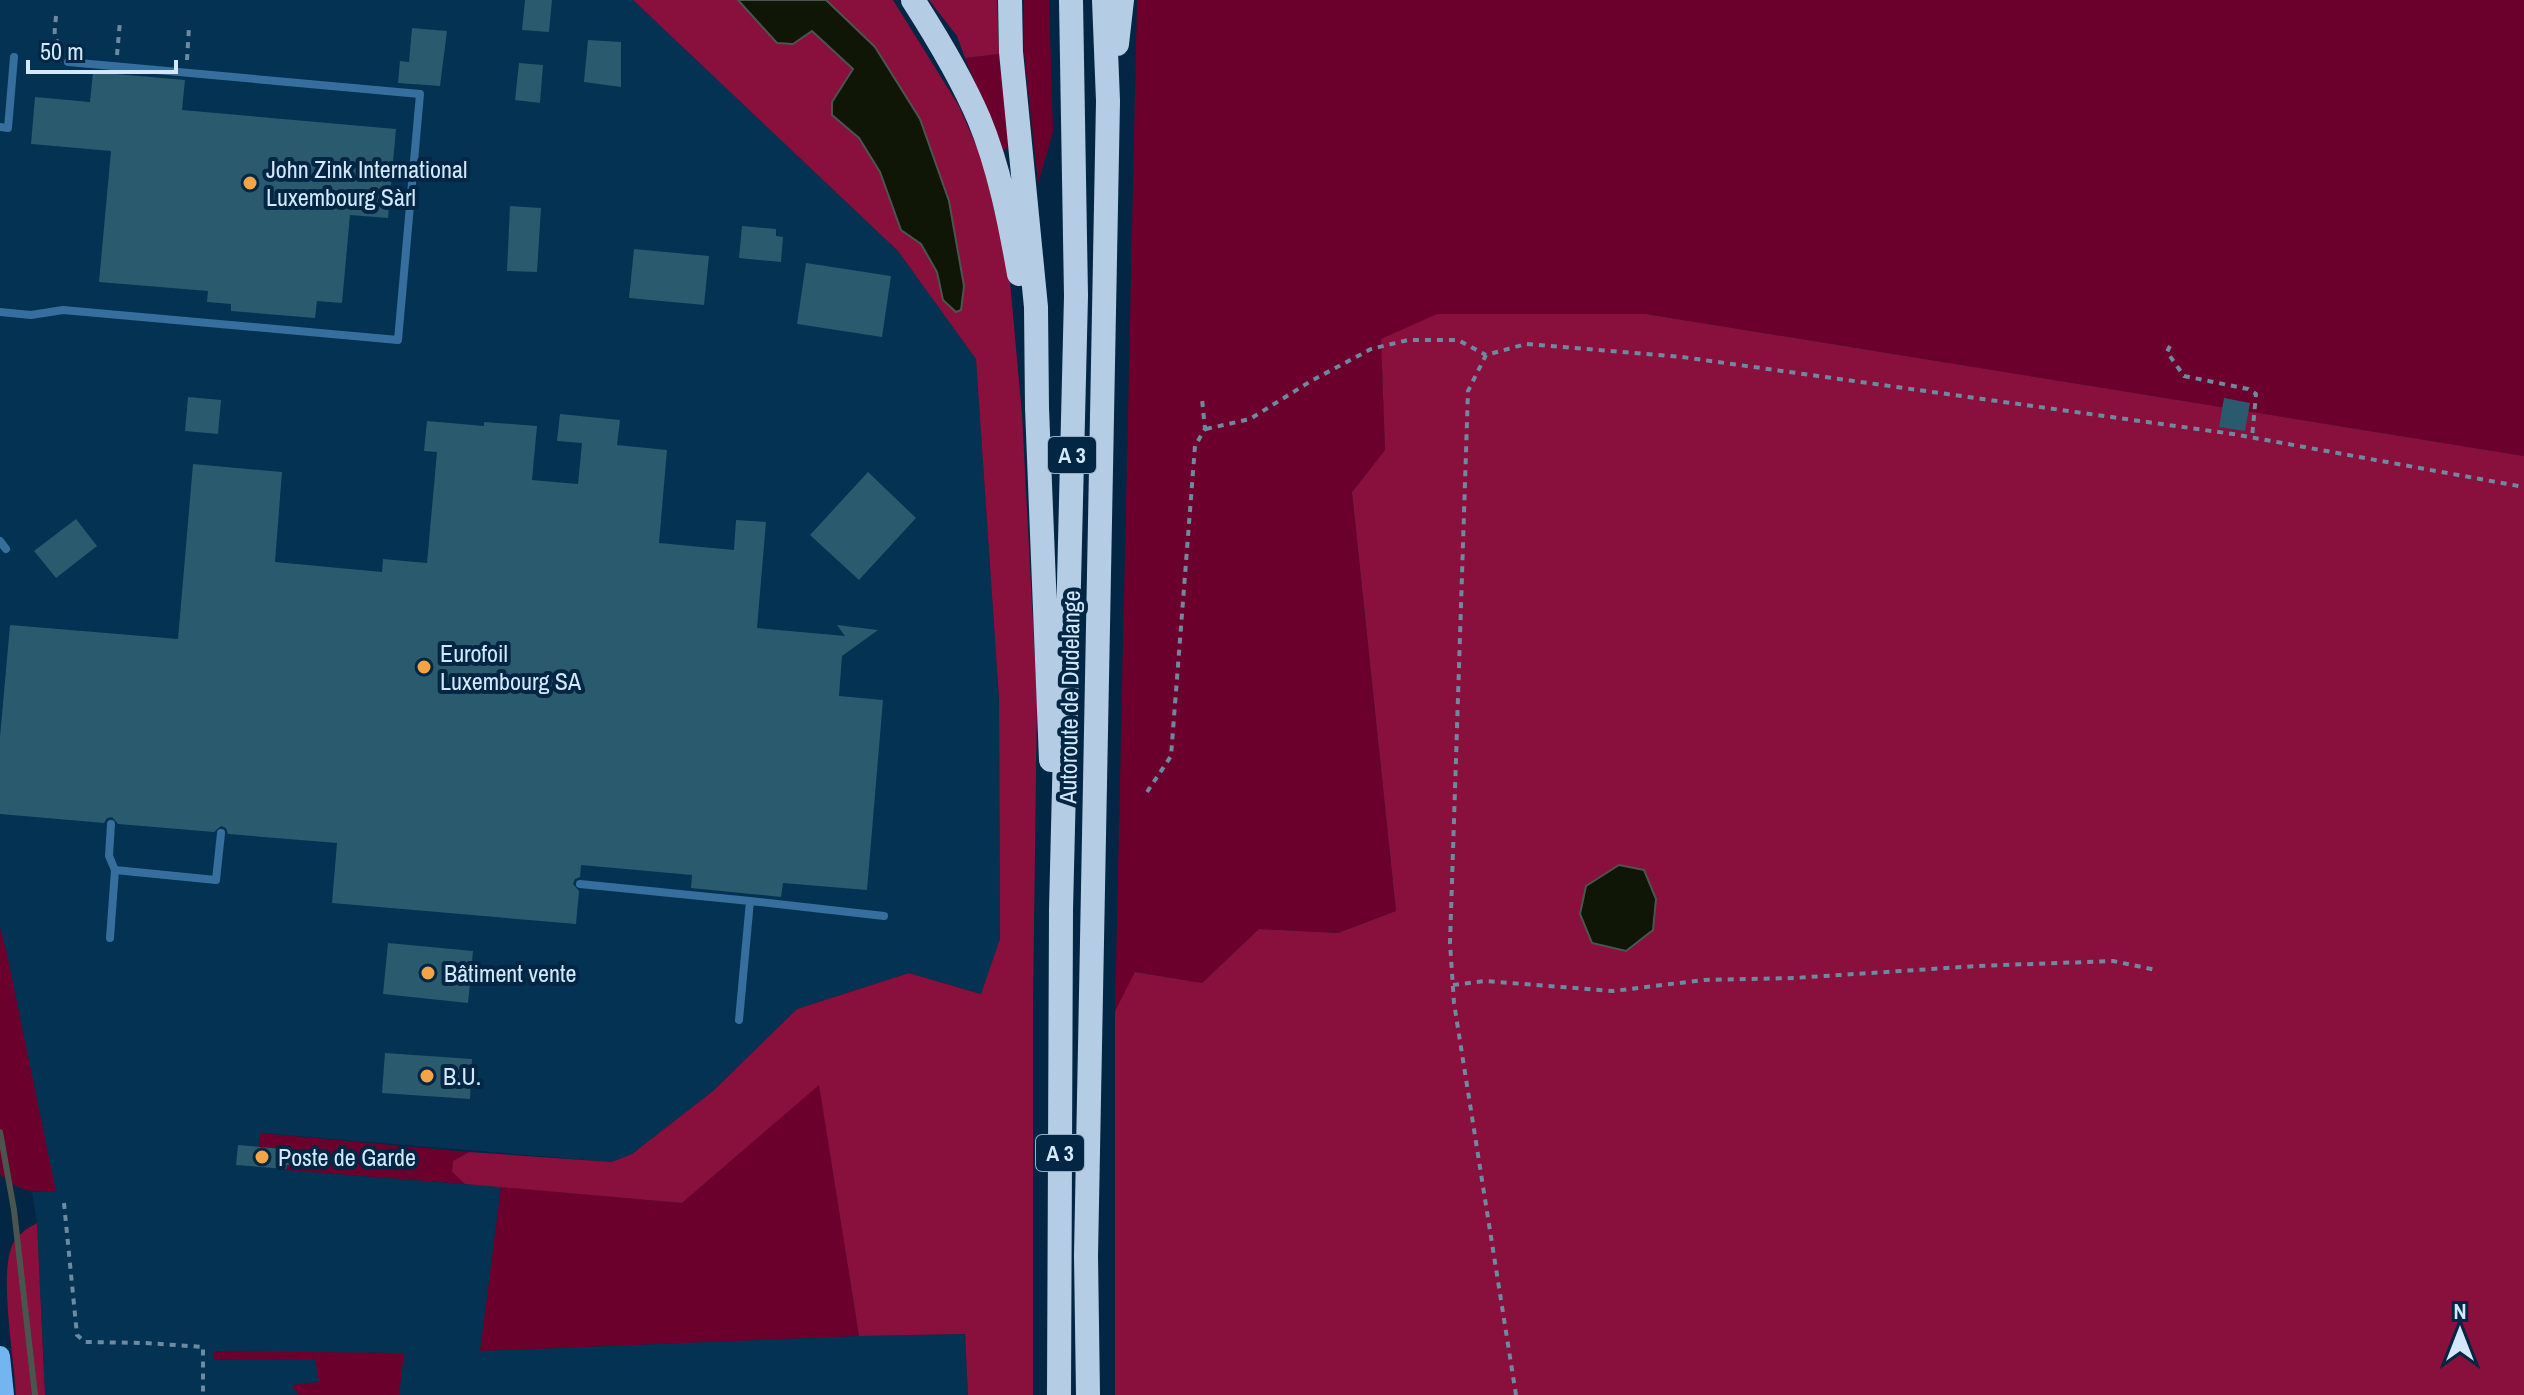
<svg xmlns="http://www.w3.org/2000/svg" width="2524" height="1395" font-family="'Archivo Narrow',sans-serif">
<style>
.built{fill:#043252}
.green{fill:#6c002c}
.forest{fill:#890f3c}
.water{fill:#0f1606;stroke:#4a5550;stroke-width:2}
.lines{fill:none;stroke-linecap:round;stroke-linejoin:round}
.stream{stroke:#4a5550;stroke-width:6}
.building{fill:#295a6e}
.path{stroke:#6e8aa1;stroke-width:4;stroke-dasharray:6 6;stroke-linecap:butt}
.service{stroke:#366e9e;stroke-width:8}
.primary{stroke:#73b5f0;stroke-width:20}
.motorway{stroke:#b4cde5;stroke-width:24}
.poi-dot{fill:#f4a444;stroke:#022643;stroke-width:3}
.labels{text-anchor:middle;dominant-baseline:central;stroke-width:8;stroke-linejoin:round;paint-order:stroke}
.shield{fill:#022643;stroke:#95aec4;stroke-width:2}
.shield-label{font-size:22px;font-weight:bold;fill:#d4e8fb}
.poi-label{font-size:24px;fill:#d4e8fb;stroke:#022643;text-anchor:start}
.street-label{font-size:24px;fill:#d4e8fb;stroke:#022643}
</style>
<rect width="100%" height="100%" fill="#022643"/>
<path class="built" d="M0,0H633L898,251L976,358L999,699L1000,939L982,994L909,973L797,1009L713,1091L632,1154L612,1162L260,1133L259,1146L288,1149L287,1170L501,1187L481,1351L859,1336L965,1334L968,1395H45L37,1223L32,1192H55L0,928Z"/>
<path class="green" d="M1024,0H1049L1053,132L1038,183L1024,52Z
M1137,0H2524V456L1646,314L1381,339L1385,450L1352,492L1396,911L1338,933L1259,929L1202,983L1136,972L1115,1011Z
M999,54L1009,148L1001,151L965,58Z
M0,928L7,954L56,1192C32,1192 17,1191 0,1174Z
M819,1084L859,1336L480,1351L501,1187L682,1203Z
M260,1133L469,1152L453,1161L452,1172L465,1184L286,1170L287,1149L259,1147Z
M214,1351L404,1353L399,1395H298L292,1385L319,1382L315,1359L214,1360Z"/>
<path class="forest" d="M633,0H738L777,43L793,44L812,31L853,69L832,102L833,115L859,138L880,172L901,230L921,244L937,272L943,300L920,119L826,0H893L959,106L982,159L1009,271L1022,414L1037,700L1033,1004V1395H968L965,1334L859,1336L819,1085L682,1203L465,1184L452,1172L453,1161L469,1152L612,1162L632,1154L713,1091L797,1009L909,973L981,994L1000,939L999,699L976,359L898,251Z
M929,0H997L999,54L965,58L957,36Z
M1437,314H1646L2524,456V1395H1115V1011L1135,972L1202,983L1259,929L1338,933L1396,911L1352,492L1385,450L1381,339Z
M37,1223L45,1395H16C14,1357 0,1280 11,1248C16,1235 26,1229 37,1223Z"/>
<path class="water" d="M738,0H826L875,47L920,119L949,201L964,286L961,310L956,312L943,300L937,272L921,244L901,230L880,172L859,138L832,115V102L853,69L812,31L793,44L777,43Z
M1619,865L1644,870L1656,899L1653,930L1626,951L1592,943L1580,914L1586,886Z"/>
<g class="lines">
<path class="stream" d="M0,1132L14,1210L35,1395"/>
</g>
<path class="building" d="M525,0H552L549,32L522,30Z
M412,28L447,31L440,86L398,83L400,61L409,62Z
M588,40L621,42V87L584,82Z
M519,63L543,65L540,103L515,100Z
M93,72L185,80L182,110L396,129L388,218L350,215L342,303L317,301L315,318L231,311V304L207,302L208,291L99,282L111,151L31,144L35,97L90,102Z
M510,206L541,208L537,272L507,271Z
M742,226L776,229V236L783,237L781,262L739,258Z
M634,249L709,256L704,305L629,298Z
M806,263L891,276L882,337L797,324Z
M188,397L221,400L218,434L185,431Z
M2224,398L2250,403L2245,431L2219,427Z
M560,414L620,420L617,445L667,450L659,543L734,550L736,520L766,522L757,628L845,636L837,625L878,630L842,656L839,696L883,700L867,890L783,883L781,897L691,888L692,875L581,865L580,877L575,879L573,884L579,891L576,924L332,903L337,843L228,834L226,828L221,826L214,832L118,824L112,817L107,818L104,823L0,814V737L10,625L178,639L193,464L282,472L275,562L382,572L383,559L427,563L437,452L424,451L427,421L484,426V422L537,426L532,480L578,484L582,443L557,441Z
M868,472L916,518L859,580L810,535Z
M76,519L97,546L56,578L34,551Z
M388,943L473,951L468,1003L383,994Z
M385,1053L472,1059L470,1099L382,1093Z
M238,1145L318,1152V1167L287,1165L286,1169L236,1165Z"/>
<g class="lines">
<path class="path" d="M56,16C55,30 51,40 65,48
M117,55L120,21
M187,60L189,27
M2170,346L2167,352L2184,376L2248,389L2256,394L2252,438
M1206,429L1250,419L1311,381L1371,349L1408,340H1458L1486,355
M1147,792L1171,756L1195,446L1205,429L1202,399
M1453,985L1485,981L1613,991L1704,980L1794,978L1977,966L2113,961L2156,970
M64,1203L77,1335L85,1342L146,1343L203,1347V1395
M1516,1395L1454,1003L1450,943L1468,391L1486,355L1526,344L1682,357L2233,434L2524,487"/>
<path class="service" d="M0,127L8,128L14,57
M0,312L31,315L63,310L398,340L420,94L68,62
M0,541L6,549
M111,824L109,856L115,870
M580,884L750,901
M110,938L115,870L216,880L221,833
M739,1020L750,901L884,916"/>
<path class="primary" d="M0,1356L4,1395"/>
<path class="motorway" d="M913,0C938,39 961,77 979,119C999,167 1010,223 1019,274
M1010,0L1011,52L1036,307L1037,408L1051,760
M1117,44L1122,0
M1059,1395L1061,910L1076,296L1071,0
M1088,1395L1086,1256L1108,101L1104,0"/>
</g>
<g class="poi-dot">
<circle cx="250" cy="183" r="8"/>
<circle cx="424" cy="667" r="8"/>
<circle cx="428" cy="973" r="8"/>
<circle cx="427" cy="1076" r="8"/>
<circle cx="262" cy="1157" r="8"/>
</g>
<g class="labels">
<g class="shield">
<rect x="1048" y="437" width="48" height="36" rx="6"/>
<rect x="1036" y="1135" width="48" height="36" rx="6"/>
</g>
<g class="shield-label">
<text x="1072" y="455">A 3</text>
<text x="1060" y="1153">A 3</text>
</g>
<g class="poi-label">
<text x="266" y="169">John Zink International<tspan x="266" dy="28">Luxembourg Sàrl</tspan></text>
<text x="440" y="653">Eurofoil<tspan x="440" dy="28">Luxembourg SA</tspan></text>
<text x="444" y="973">Bâtiment vente</text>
<text x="443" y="1076">B.U.</text>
<text x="278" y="1157">Poste de Garde</text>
</g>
<g class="street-label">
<text transform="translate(1069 697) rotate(-89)">Autoroute de Dudelange</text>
</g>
</g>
<g transform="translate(2460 1331)" stroke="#022643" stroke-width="6" paint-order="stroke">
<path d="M0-6L14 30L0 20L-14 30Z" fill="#d4e8fb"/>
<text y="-12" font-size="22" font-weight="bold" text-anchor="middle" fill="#d4e8fb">N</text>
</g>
<path d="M28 60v12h148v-12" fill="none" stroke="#d4e8fb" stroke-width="4"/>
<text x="40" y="60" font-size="24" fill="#d4e8fb" stroke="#022643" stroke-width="6" paint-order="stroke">50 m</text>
</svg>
